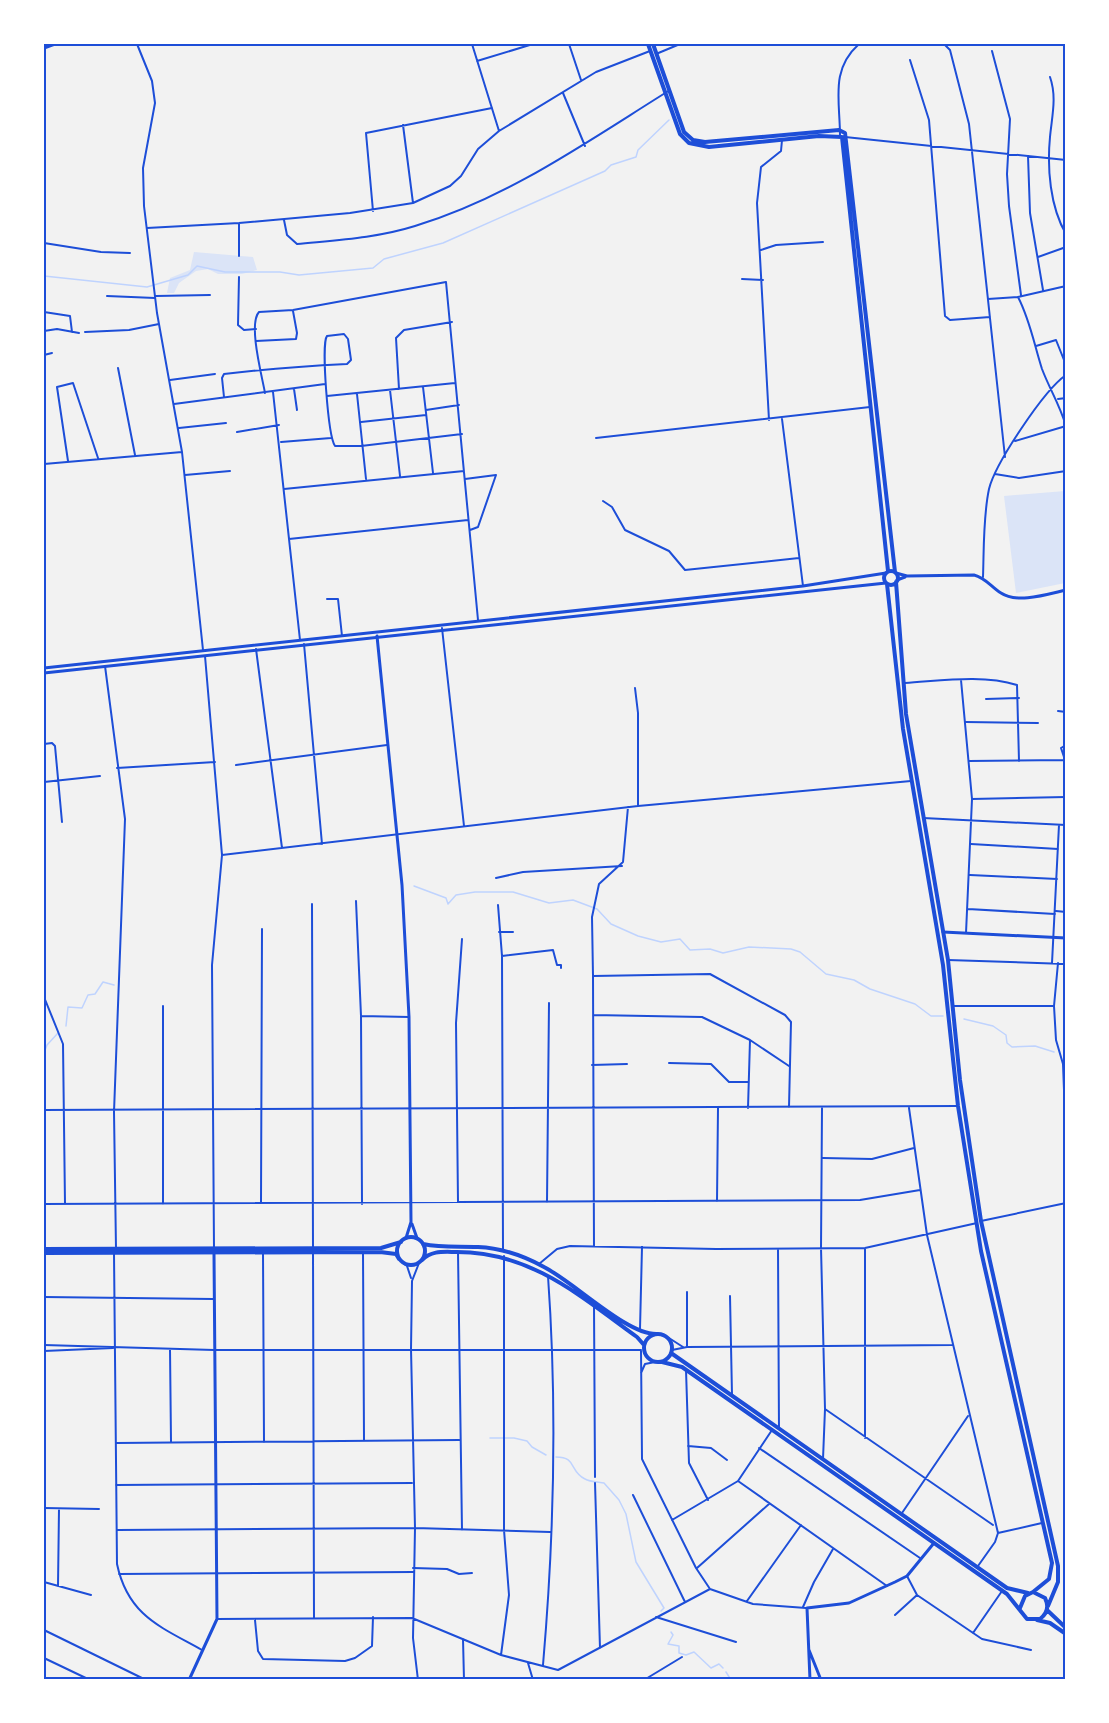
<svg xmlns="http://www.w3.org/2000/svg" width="1109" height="1723" font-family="'Times New Roman',serif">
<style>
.green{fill:#dbe4f7}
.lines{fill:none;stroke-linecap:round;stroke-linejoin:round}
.stream{stroke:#bfd3fe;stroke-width:1.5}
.minor{stroke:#1d4ed8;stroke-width:2}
.tertiary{stroke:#1d4ed8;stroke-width:3}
.secondary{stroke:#1d4ed8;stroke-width:3}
.primary{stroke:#1d4ed8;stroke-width:4}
.neatline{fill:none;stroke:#1d4ed8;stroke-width:2}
</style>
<rect width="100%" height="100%" fill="#f2f2f2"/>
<path class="green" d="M194,252L253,257L257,270L242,274H218L208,269L196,271L179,283L174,293H167L170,278L190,270Z
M1065,491V583L1016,593L1004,496Z"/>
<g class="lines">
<path class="stream" d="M44,276L147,287L188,275L197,266L225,272H280L299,275L373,268L384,259L443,243L605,171L611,165L636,157L638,150L669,120
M414,886L446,898L448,904L456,895L475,892H513L549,903L573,900L597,909L611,924L638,936L661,942L680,939L690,950L710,949L723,953L749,947L791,949L800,952L826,974L854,980L870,989L915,1004L931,1016H943
M964,1019L993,1026L1006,1035L1007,1043L1012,1047L1035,1046L1054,1052
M66,1026L68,1007L82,1008L88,995L95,994L103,982L114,985
M44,1053L47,1045L58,1033
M1065,1056H1066
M490,1438H514L527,1441L532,1447L546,1455
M556,1457C577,1457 569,1471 585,1479C590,1482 599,1482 604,1483L619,1500L626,1514L636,1562L664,1608L661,1611
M671,1632L673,1635L668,1644L679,1646V1653L686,1655L694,1652L711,1668L719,1664L723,1668
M726,1672L731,1680"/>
<path class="minor" d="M137,44L152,81L155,103L143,168L144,206L157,313L182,452L203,650
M472,44L499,131
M569,44L581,80
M944,44L950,50L969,124L1005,457
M992,51L1010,119L1007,174L1009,206L1021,295
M656,54L680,44
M910,60L929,120L945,316L950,320L990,317
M477,61L533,44
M1050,77C1057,97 1052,116 1050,137C1047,168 1050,207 1066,234
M563,93L585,146
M403,125L413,203
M840,136C840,100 830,70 859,44
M845,137L1066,160
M1028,156L1030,213L1043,290
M373,211L366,133L492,108
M284,220L287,235L297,244C337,240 377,238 415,226C508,198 588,141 670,90
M147,228L239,223L350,213L413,203L450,186L461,176L478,149L499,131L596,72L650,51
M44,243L101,252L130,253
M761,250L776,245L823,242
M239,256V223
M1038,257L1066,247
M239,277L238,325L244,330L256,329
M742,279L763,280
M107,296L155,298
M156,296L210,295
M988,299L1018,297L1066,286
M44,312L70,316L72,332
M44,331L57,329L79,333
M85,332L129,330L159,324
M256,341L296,339L297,333L293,311
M1036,346L1056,340L1066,365
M44,355L52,353
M118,368L135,455
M170,380L215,374
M423,387L433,473
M294,389L297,410
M399,389L396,338L404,330L452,322
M390,390L400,476
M273,392L300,640
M265,393C262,376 248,324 259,312L293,310L446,282L478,620
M357,394L366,479
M327,396L455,383
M224,397L222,378L224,374C265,369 306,366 347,364L351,360L348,339L344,334L327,336C321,343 328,436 335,446H361L462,434
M1058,399L1066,398
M174,404L325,384
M426,410L459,405
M782,419L803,586
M769,420L757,203L761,167L781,151L782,140
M361,422L426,415
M179,428L226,423
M237,432L279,425
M596,438L870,407
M1015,441L1066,426C1059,403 1050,390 1042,369C1034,344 1030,320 1018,297
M281,442L331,438
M68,461L57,387L73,383L98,458
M44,464L182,452
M995,474L1019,478L1066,471
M185,475L230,471
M465,479L496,475L478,527L470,530
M284,489L464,471
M603,501L612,507L625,530L669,551L685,570L799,558
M289,539L468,520
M983,577C984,549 983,517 989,489C995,464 1044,390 1066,375
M327,599H338L342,636
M442,628L464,826
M304,644L322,844
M256,649L282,848
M205,656L222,855L212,965L214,1249
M105,666L125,819L114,1112L116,1249
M961,680L972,799L966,933
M905,683C940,681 982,674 1017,685L1019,761
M635,688L638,713V806
M986,699L1019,698
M1058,711L1066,712
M966,722L1038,723
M44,744L52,743L55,746L62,822
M1066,745L1061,748L1066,763
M969,761L1065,760
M236,765L387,745
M117,768L215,762
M44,782L100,776
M972,799L1066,797
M923,818L1066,825
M971,844L1058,849
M222,855L638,806L911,781
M970,875L1057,879
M496,878L523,872L622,866
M356,901L361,1016L362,1204
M312,904L313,1248
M498,905L502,956L503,1250
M968,909L1055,914
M1056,911L1066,912
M499,932H513
M502,956L553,950L557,965H561V968
M948,960L1066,964
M1052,963L1059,825
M1058,963L1054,1006L1056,1040L1063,1064L1066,1142
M593,976L592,917L599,884L623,862L628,807
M44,997L63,1044L65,1204
M952,1006H1054
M593,1015L702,1017L750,1040L789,1066
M361,1016L409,1017
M669,1063L711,1064L729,1082H748
M592,1065L627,1064
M748,1108L750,1040
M822,1108L821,1248L825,1409L823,1459
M909,1108L927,1235L998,1533L995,1542L978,1566
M44,1110L958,1106
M823,1158L872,1159L914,1148
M717,1201L718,1108
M458,1202L456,1023L462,939
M547,1202L549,1003
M261,1203L262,929
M44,1204L860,1200L920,1190
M163,1204V1006
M981,1221L1066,1203
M594,1246L593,976L710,974L785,1015L791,1022L789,1107
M778,1249L779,1429
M865,1249V1438
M313,1252L314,1618
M363,1252L364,1440
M458,1252L462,1530
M114,1253L117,1564C128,1616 161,1627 202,1650
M263,1253L264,1442
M403,1263L407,1266L411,1278
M539,1264L557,1249L570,1246L716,1249L865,1248L977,1223
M730,1296L732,1395
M44,1297L213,1299
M594,1306L595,1477
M640,1329L642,1247
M669,1338L683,1347
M44,1345L214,1350H641
M687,1346V1292
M170,1349L171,1442
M672,1350L687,1347L952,1345
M44,1351L113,1348
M641,1351L642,1459L696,1568L710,1589
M686,1370L689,1463L708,1500
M641,1373L645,1364L655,1362
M825,1409L993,1525
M116,1443L459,1440
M688,1446L711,1448L727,1460
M759,1448L920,1558
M738,1481L887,1586
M595,1483L600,1648
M116,1485L412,1483
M633,1495L685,1602
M44,1508L99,1509
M902,1513L968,1416
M672,1520L738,1481L772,1430
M118,1530L415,1528L550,1532
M998,1533L1042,1523
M413,1568L447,1569L459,1574L472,1573
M697,1568L769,1504
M119,1574L413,1572
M907,1576L917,1595L982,1639L1031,1650
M44,1582L91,1595
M58,1586L59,1509
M710,1589L753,1604L806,1608
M747,1601L801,1525
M803,1607L814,1582L833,1549
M895,1615L917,1595
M656,1617L736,1642
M217,1619L412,1618L501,1655L558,1670L710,1589
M255,1620L258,1651L263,1659L345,1661L355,1658L372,1646L373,1617
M44,1630L146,1680
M973,1633L1002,1591
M463,1639L464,1680
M501,1655L509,1595L504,1530V1256
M44,1658L90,1680
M528,1663L533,1680
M543,1665C554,1538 557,1403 548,1276
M418,1680L413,1638L415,1528L411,1349L412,1281L419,1263
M644,1680L682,1657"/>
<path class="tertiary" d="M896,573L907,576L974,575C986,578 991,587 1001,593C1017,604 1048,594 1066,590
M897,580L905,577
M377,636L402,885L409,1017L411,1222L406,1238
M943,932L1066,938
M412,1224L417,1238
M809,1650L821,1680
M189,1680L217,1619L214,1254
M810,1680L807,1608L849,1603L895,1582L907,1576L934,1543"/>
<path class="secondary" d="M44,44H46
M44,48L55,44
M44,668L803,586L886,573
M44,673L886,583"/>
<path class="primary" d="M648,44L680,134L689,143L709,147L819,136L842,137L888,571
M653,44L684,132L693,140L705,142L839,130L845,133L895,572
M884 578a7 7 0 1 1 14 0a7 7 0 1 1-14 0Z
M896,582L906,714L948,960L960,1080L981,1221L1058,1566V1582L1048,1606
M887,584L903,729L943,965L958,1106L981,1251L1052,1563L1049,1579L1033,1592
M397 1251a14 14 0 1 1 28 0a14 14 0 1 1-28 0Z
M423,1244C442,1248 459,1246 478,1247C501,1248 524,1256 544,1267C574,1282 627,1335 657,1334
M44,1249L381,1248L401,1242
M44,1253L380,1252L396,1254L399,1259
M422,1260C432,1250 444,1252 457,1252C531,1252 580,1296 637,1337L644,1345
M644 1348a14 14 0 1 1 28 0a14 14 0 1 1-28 0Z
M671,1353L1007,1588L1028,1593
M662,1362L682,1367L1007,1594L1027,1619H1040C1048,1613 1049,1606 1045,1598L1033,1592L1025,1596L1020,1608
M1047,1610L1066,1628
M1037,1620L1050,1623L1066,1634"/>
</g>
<rect width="1109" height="1723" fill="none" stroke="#ffffff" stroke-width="90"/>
<rect x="45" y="45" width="1019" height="1633" class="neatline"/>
</svg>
